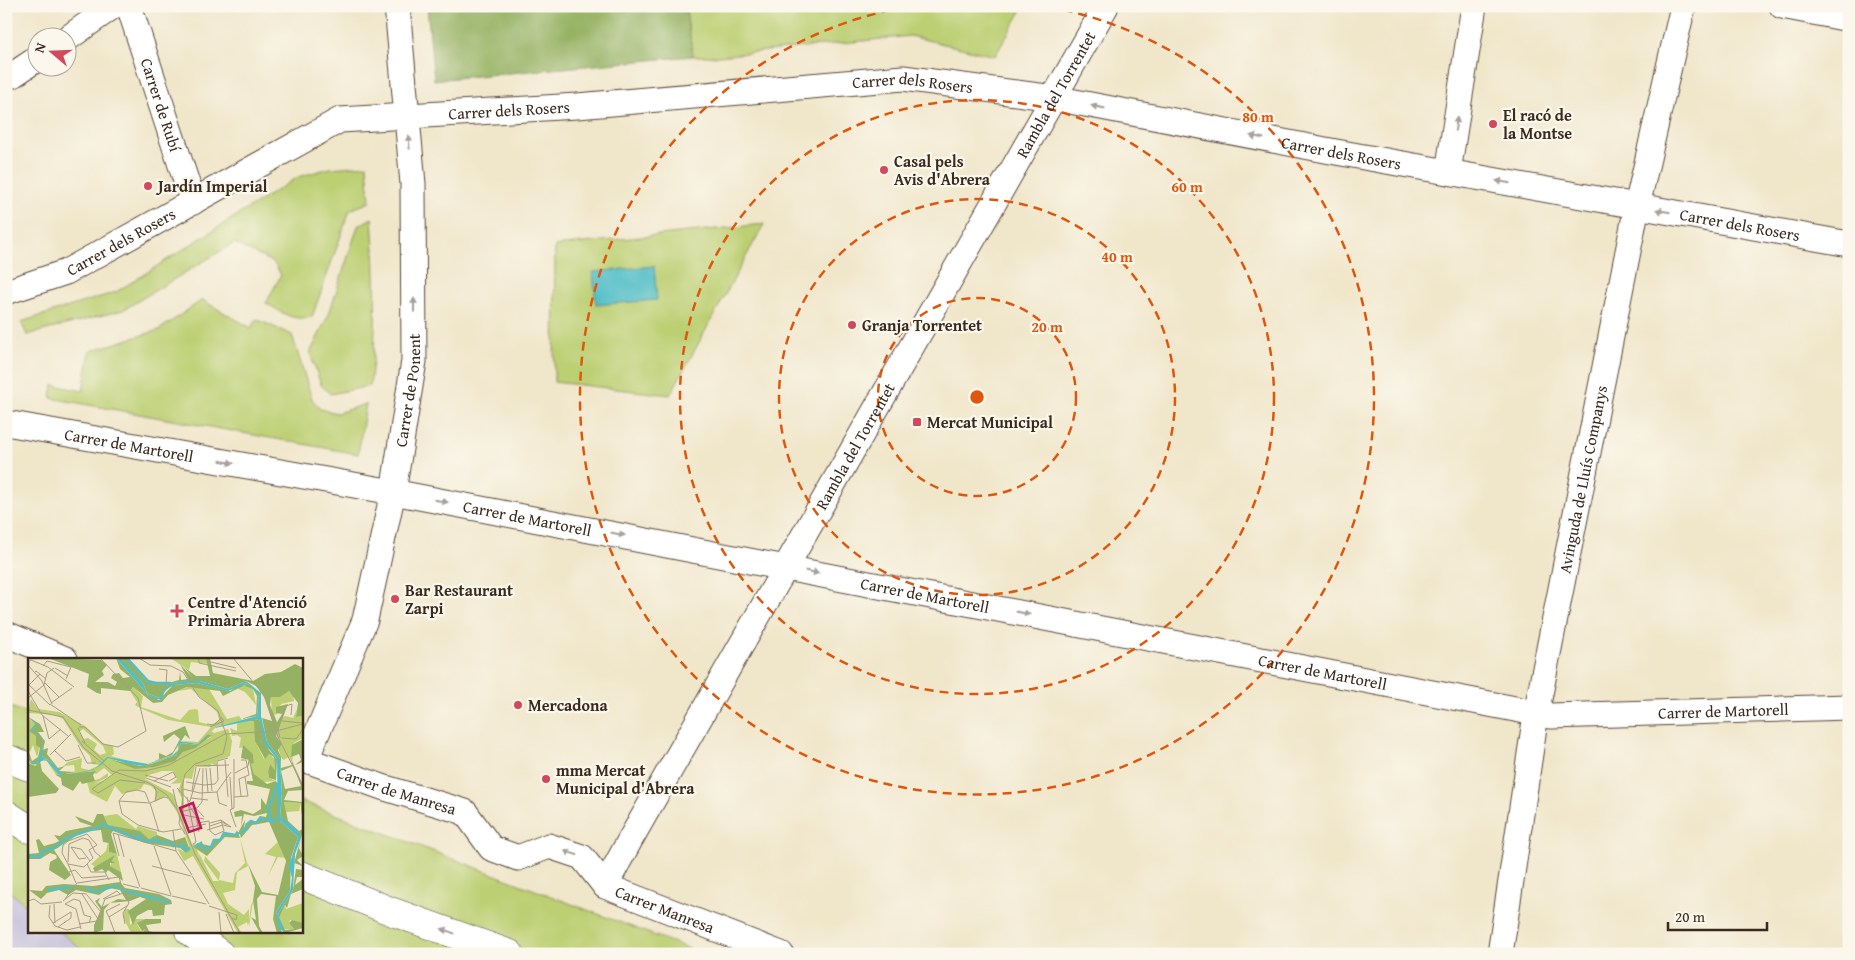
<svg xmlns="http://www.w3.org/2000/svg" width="1855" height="960" viewBox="0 0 1855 960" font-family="'Gentium Book Plus',serif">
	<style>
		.industrial { fill: #c5c0da }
		.green { fill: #bccf72; stroke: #7c7c48 }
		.forest { fill: #95b264; stroke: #686e41 }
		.water { fill: #52bfc8; stroke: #467473 }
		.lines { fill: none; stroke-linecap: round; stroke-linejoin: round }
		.minor-casing { stroke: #564638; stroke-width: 27 }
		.motorway-casing { stroke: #564638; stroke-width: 29 }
		.minor { stroke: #fff; stroke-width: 25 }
		.motorway { stroke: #fff; stroke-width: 28 }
		.oneway { fill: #a79f9a }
		.ring { fill: none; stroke: #df570d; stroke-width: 2.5; stroke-dasharray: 9 6 }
		.poi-dot { fill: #d1495b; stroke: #fbf7ec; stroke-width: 2 }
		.labels { text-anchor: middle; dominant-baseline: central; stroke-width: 4.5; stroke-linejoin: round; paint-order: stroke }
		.street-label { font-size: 16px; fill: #3b2a1e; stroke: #fbf7ec }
		.poi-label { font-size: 16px; font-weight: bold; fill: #3b2a1e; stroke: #fbf7ec; text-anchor: start }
		.inset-river { fill: none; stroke: #52bfc8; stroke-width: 2.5 }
		.inset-road { fill: none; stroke: #a89b85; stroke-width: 1 }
		.view { fill: #c2185b; fill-opacity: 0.15; stroke: #c2185b; stroke-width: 2.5 }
		.inset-edge { fill: none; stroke: #3b2a1e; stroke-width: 2.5 }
		.centre { fill: #df570d; stroke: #fbf7ec; stroke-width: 2.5 }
		.ring-label { font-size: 15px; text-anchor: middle; font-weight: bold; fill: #df570d; stroke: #fbf7ec; stroke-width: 4.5; stroke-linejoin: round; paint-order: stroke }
	</style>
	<rect width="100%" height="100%" fill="#fbf7ec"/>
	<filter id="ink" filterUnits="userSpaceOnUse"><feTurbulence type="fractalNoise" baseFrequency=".02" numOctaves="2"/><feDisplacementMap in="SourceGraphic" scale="10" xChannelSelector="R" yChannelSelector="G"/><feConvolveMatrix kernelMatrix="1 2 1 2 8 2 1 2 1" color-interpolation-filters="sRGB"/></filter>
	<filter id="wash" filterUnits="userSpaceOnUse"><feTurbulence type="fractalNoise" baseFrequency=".0096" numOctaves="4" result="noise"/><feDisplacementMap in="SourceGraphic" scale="20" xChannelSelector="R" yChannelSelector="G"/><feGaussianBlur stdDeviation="1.12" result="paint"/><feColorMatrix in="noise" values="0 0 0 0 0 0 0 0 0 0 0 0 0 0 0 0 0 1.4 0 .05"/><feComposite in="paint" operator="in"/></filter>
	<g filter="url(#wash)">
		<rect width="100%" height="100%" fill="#f0e6ca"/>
		<polygon class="industrial" points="6,889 29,907 29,931 59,931 87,954 6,954"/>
		<g class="green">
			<polygon points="685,6 1024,6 995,56 910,36 719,56 693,56"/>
			<path d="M367,165L370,202L350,210L312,317C290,321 284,313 266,303L281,275L274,263L234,243L123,310L27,335L21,322L116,292L298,177L330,168Z"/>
			<path d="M372,218C376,274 378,331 370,386L330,394L321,385L310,353L329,314L358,226Z"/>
			<polygon points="764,224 670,395 554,382 555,246"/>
			<polygon points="202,300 251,328 256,319 292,335 312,399 320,409 337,413 366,404 358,454 51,398 53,385 83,391 90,351 159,330"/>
			<polygon points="6,706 29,713 29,907 6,889"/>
			<polygon points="301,801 703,954 87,954 59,931 301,931"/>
		</g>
		<polygon class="forest" points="427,6 685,6 693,56 434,80"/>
		<polygon class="water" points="654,266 657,300 596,305 593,272"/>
	</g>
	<g filter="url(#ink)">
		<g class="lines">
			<g class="minor-casing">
				<g id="minor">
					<path id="s1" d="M129,6L193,202"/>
					<polyline points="1782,6 1849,19"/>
					<polyline points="68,38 113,6"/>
					<polyline points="6,77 13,75 38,58"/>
					<polyline points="1448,172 1474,6"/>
					<path id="s2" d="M6,292L66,272L340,120L577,106L903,78L1054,98L1336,152L1849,244"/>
					<path id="s3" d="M6,423L393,492L1551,716L1849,707"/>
					<polyline points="6,634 65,659"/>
					<path id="s4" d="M301,758L382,787L465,812L491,848L518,858L549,846L582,857L605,886L781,954"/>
					<path id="s5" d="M306,759L365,620L393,492L414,361L413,184L397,6"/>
					<path id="s6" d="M605,886L630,840L1106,6"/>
					<path id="s7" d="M1500,954L1536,714L1637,206L1683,6"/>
				</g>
			</g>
			<g class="motorway-casing">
				<g id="motorway">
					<polyline points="6,758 29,767"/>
					<polyline points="6,814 29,829"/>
					<polyline points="301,875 393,912 510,954"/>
					<polyline points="189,931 220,954"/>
				</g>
			</g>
			<use href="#minor" class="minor"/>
			<use href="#motorway" class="motorway"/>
		</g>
		<defs><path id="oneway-solid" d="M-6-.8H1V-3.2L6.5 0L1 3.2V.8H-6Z" transform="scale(1.25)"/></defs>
		<g class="oneway">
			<use href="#oneway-solid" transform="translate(1098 107) rotate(-169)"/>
			<use href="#oneway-solid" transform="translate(1456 124) rotate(-81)"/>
			<use href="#oneway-solid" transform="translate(1257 137) rotate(-169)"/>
			<use href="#oneway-solid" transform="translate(409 142) rotate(-95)"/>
			<use href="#oneway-solid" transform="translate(1503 182) rotate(-170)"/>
			<use href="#oneway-solid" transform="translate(1663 211) rotate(-170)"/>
			<use href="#oneway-solid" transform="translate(414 305) rotate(-90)"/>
			<use href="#oneway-solid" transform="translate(227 462) rotate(10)"/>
			<use href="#oneway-solid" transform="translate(441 501) rotate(11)"/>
			<use href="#oneway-solid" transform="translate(618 534) rotate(11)"/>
			<use href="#oneway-solid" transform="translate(812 572) rotate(11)"/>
			<use href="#oneway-solid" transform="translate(1023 613) rotate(11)"/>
			<use href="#oneway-solid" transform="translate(571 853) rotate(-162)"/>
			<use href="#oneway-solid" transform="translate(448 931) rotate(-160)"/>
		</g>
	</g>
	<g class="ring">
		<circle cx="977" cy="397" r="99"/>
		<circle cx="977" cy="397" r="198"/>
		<circle cx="977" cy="397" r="297"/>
		<path d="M1049 7A397 397 0 1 1 905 7"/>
	</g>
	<g class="poi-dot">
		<circle cx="1493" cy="124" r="5"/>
		<circle cx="884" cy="170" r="5"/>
		<circle cx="148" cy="186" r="5"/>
		<circle cx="852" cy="325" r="5"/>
		<rect x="912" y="417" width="10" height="10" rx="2.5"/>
		<circle cx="395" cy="599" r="5"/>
		<path d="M174.5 603.5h5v5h5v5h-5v5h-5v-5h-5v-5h5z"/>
		<circle cx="518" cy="705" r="5"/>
		<circle cx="546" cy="779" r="5"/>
	</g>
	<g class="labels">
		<g class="street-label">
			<text stroke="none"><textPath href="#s2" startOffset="951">Carrer dels Rosers</textPath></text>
			<text stroke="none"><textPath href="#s6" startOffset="911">Rambla del Torrentet</textPath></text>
			<text stroke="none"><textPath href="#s1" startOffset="104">Carrer de Rubí</textPath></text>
			<text stroke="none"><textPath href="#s2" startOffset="546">Carrer dels Rosers</textPath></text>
			<text stroke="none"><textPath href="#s2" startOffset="1386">Carrer dels Rosers</textPath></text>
			<text stroke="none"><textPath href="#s2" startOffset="1791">Carrer dels Rosers</textPath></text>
			<text stroke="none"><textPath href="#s2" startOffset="126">Carrer dels Rosers</textPath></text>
			<text stroke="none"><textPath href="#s5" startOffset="385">Carrer de Ponent</textPath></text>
			<text stroke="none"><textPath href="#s3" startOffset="125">Carrer de Martorell</textPath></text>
			<text stroke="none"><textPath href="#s6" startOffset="506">Rambla del Torrentet</textPath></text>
			<text stroke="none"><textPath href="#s7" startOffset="482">Avinguda de Lluís Companys</textPath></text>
			<text stroke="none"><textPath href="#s3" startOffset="530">Carrer de Martorell</textPath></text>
			<text stroke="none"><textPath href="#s3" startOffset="935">Carrer de Martorell</textPath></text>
			<text stroke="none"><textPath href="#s3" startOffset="1340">Carrer de Martorell</textPath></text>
			<text stroke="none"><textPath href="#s3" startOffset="1745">Carrer de Martorell</textPath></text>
			<text stroke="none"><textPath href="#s4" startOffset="101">Carrer de Manresa</textPath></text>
			<text stroke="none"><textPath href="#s4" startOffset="415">Carrer Manresa</textPath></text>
		</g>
		<g class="poi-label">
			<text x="1503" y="115">El racó de<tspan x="1503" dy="18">la Montse</tspan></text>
			<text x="894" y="161">Casal pels<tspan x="894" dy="18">Avis d'Abrera</tspan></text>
			<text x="158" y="186">Jardín Imperial</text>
			<text x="862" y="325">Granja Torrentet</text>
			<text x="927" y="422">Mercat Municipal</text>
			<text x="405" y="590">Bar Restaurant<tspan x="405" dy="18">Zarpi</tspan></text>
			<text x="188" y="602">Centre d'Atenció<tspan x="188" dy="18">Primària Abrera</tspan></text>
			<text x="528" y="705">Mercadona</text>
			<text x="556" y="770">mma Mercat<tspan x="556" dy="18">Municipal d'Abrera</tspan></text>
		</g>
	</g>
	<g transform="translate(28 658)">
		<rect width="275" height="275" fill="#f0e6ca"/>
		<path d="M142,0H178L181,6L163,4L161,12ZM213,27L225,31L228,47L217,34L208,30ZM105,29L115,38L113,49L152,62L161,52L167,51L170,52L171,64L183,67L191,62L189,54L163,31L150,33L160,29L181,31L199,61L211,58L214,62L188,69L169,86L160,85L154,83L170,84L183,69L140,62L112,50L107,47L109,44L102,33ZM259,33L265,35L266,43L253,46L249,56L244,58L243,39H252ZM3,41L10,51L31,54L57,68L76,86L85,88L86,96L83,98L112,106L125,104L110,107L84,101L107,111L148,102L155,94L183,79L179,77L183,73L186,75L200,71L204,83L202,98L188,103L189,108L184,106L185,103L182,109L167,108L164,121L156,120V166L164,186L169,185L167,186L172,200L171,195L185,223H191L176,203L177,198L192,215L191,222L205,225L207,215L217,205L212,180L220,208L209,214L207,232L195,235L200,246L216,257L221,251V263L223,247L225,243L221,269V264L220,268L219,264L210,269L214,275H210L165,198L156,203L149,190L158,195L162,190L149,154L138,138L127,144V132L123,128L116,126L113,131L94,136L87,128L79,144L62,135L59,124L71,121L80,115V119L66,126L77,122L84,117L76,110L68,116L64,113L34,119L28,117L19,103H12L6,108L0,105L6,106L12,101H17L33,118L47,113L46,107L35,108L40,104L54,100L53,110L61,112L71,107L64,106L62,98L52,88L35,61L27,57L0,55ZM55,71L75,88L78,95L72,97L66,92L69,86L60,80L56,81L51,74ZM134,113H145L149,121L143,126L153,125L150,133L154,140L152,153L145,136L117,121L121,117ZM269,51L268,59L275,58V80L266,85L264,105L261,99L255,102L253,99L250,89L254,86L248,77L253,61L257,58L265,60ZM0,60L7,66L1,73L8,77V85L12,88L9,99L5,87L2,94L0,91ZM213,63H226L229,87L236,101L241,96L246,100L247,112L242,106L240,112L241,120L248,123L235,124L226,116L223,106L226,105L225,96L216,89L211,90L213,80L209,77L204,78L202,70L209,73V66ZM256,144L273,145L271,153L258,154ZM89,156L108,171L110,168L129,174V177L121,181L113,174L80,167L76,158ZM251,183L258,200L250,199L240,218L248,199L237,196ZM80,184L82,186L81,194L89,196L93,214L82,208L86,199L69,210L63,206L78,193ZM275,245V265L262,262L261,265L266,271H255L251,260L257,247L258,251ZM97,251H101L102,267L108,261H116L109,266L113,273L117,271L115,275H103L95,259Z" fill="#bccf72" fill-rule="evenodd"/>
		<path d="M20,0L73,2L79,7L74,13L76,17L67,24H80L87,28L89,24L83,20L85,16L91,15L95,20L102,19L92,11L88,0L120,37L131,42L145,27L169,25L202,33L209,28L216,26L219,25L228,32L231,37L229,58L213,61L228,56L229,38L225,31L216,28L219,26L195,38L192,33L159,29L140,37L134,44L125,45L105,29L102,33L73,30V36L69,35L59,29L61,16ZM90,0H100L117,21L137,26L151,22L152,14L153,22L160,21L152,6L165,20L156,9L168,18H182L178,0H182L185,15L225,23L237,16L253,14L267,6L275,10V58L268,59L270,45L261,33L252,39H243L242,47L249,64L254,56L248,55V49L260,46L248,78L254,86L250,92L253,99V110L264,107V103L275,127V132L260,133L256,142L275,144L273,157V145L256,144L260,163L271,173L275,171L271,190L275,198L269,202L275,208L266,205L273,180L252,158L254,135L252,101L239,84L234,60L244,63L236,39L228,28L218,23L200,31L172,23L145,25L131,40L119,35L115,25ZM265,108L273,128L257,131L253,113ZM0,59L12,66L16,74H10L17,84L14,92L20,90L19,96L30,110L37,108L31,113L46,114L33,117L23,104L14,98L8,106L0,102V91L4,103L10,99L12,90L8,87V78L1,73L7,66ZM231,61L241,92L249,101L248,122L241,120L240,113L242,106L247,112L246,99L241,96L237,101L227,83L226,63H215ZM157,68L162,81L157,77L144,97L125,104L131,101V95L138,98L145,94L152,81L146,76L136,84L135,78ZM179,77H184L167,90L155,94L147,103L126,109L107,111L84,102L113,108L123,106L148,97L153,85L169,87ZM275,77V104L267,107L273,102L271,96L263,99L264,87L275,81ZM215,87L225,96L226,105L223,106L226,116L239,126L248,123L252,131L250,161L270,179L263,200L262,233L248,254L254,275H249L245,261L248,238L233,236L229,241L231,268L235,275H232L223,259L228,262L225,243L227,228L220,206L234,234L250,237L258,203L241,164L224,167L213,180L211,173L217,162L216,170L218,165L229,163L232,158L238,159L239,155L226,158L216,156L213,169L214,158L207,159L206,154L213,152L225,156L233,151V140L238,147L242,131L219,126V123H225L221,102L213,100ZM12,103L14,113L31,131L28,135L0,139V105L7,108ZM68,113L65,117L67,123L54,126L52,123L45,133L34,127L33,120L28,117ZM69,156H75L80,167L112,173L121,181L129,177L145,183L157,179L162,192L158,195L152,190L117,185L85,173L83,176L89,196L81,194V185L75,184L73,172L54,174L26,192L43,217L37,222L21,212L22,204L29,200L28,197L22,195L12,201H0V196L11,195L8,182L11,181L16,188L27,185L31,183L26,177L32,178L38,173L64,168L52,164L47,158L65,165ZM209,172L212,180L197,179L179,198L167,190L169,185L183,188L186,181H193L197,175L207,176ZM87,197L84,203L87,205H82V208L93,214L95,223L80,212L78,215L74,211L67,214L65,210ZM268,211L275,212V219H269L267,227L275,221V231L263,236L259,250L257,247L251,260L257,272L266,271L261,265L264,262L275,265V270L257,275L253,269L250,256L265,232ZM92,224L97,230L131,236L143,242L144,246L137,247L136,257L125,258L124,252H120L109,258L105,267L100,253L118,241L112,239L102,243L82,245L76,252L75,272L66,275V267L73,252L67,243L72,240L70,244L74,249L90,241L98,242L92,232L81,230L71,237L48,232L40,237L31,232L19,235L13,241L1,232L14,233L18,228L36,226L65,228ZM117,261H133V265L118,267L121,273L129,275H115L117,271L114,273L109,265Z" fill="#95b264" fill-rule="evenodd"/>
		<path d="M88,0H92L115,25L119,35L131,40L137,30L145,25L158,23H172L200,31L218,23L233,35V58L239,84L252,101L254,135L252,158L269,172L273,180L267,196L265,232L250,256L257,275L251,270L248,254L262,233L264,220L261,208L270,179L250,161L249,101L237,86L231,61L187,70L169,87L153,85L148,97L116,108L101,106L80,100L73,107L67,111L36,118L30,116L17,101L9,106H4L0,103L9,105L17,84L9,74L2,73L4,70L9,66L0,58L10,66L3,73H9L17,83L14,98L23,104L36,118L66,112L79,99L120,106L145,97L150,92L151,83L169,86L188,69L229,58L231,37L219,25L200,33L169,25L146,27L137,32L134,41H127L120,37Z" fill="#52bfc8"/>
		<path class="inset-river" d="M99,0L122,25H143M250,125L240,152L244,163L252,162M149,188L155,187L157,192L162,190M166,189L173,185L176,191L183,189L186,182H192L196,175L207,177L219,171V166L223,163L228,165L232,160L244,163M0,198L13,199L15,193L29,189L38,180L77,167L107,180L111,181L110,176L113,181L122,184L128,181L132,185L142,184L146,189M57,229L67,234L87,228L95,232M20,232L44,229M97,233L142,244"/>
		<path class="inset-road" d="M111,0L122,7L143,8L155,14L171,39L190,53L199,79L195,96L167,106L157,116L154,129L155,162M171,0V5L208,13M205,0L237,38L250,79M0,4L3,2L20,9L46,29M183,4L208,10M0,7L14,23L24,46M15,8L19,3L43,9L38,21M27,10L40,18M131,11L139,12L138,26M6,15L8,13L18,21M17,25L31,39M0,26L22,47M1,27L12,16M0,33L14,57L40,78M0,40L16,27L19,15L26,10M23,45L44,30M22,46L53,67M0,52L35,59L56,90L84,113L121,125L139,137L149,151L167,196L212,275M15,58L21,81L33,71M253,63L258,48L264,46L263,57M254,63L274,65M179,66L186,67L192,61M51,69H57L75,86L90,89L118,73L110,40L72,0M182,69L196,63L193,59M50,70L57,85M250,79L275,128M252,80L250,71L252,65M254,80L268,81L275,71M54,83L76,103M50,87L59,105H68M27,93L38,103L52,99M22,97L43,76M197,102L200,139M167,108L201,107M178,110L180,134M182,110L184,133M207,115L220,108L221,102M117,117L140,123M202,119L204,151M118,120L143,129M211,121L221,117L218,102H213M211,121L213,138M190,122L189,103L200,100M126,123L145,114L148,119L141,123M158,124L176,127L187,126L190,122M117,125L92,122L70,135L64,131L91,112L117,113L141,107L197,76L248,73L275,66M126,129L129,134L127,143M149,130L176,159M145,131L149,149M155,131L172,135L189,134L203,114M164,133L168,109M189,134L191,145L199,148M159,139L168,184L165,186M206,139L220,138L217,119M163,140L180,142M91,143L94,156L110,167L135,174L153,171M91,143L98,134L109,132L117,134L121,144M91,143L122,145M162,143L172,110M122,145L136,139L140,140M122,145L131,174M160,146L168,158L171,174M202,152L206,150V101M202,152L208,169M156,153L169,150L174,144L175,110M156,157L176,161M152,158L151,166L157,176M169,165L181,163L182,173L187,177L196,173L193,162M182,168L194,164L199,167M158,170L178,166M179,172L195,167L203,169L193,162L182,165M145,173L148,193L164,217M90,176L96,199M126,188L143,237M91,198L85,175L148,193M58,200L51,201L43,189L53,191L62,203M102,201L112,229M40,204L41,186L55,180L61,182L67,194L73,199M40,206L34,195L35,187L40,183L59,176L69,187M40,206L56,209L65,200L61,192L69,187M40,206L48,225M59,206L63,214H77L81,222M124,208L163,218M41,214L47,212L54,220L78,218M164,218L181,246M49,225L91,219L93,226M95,226L111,230M113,230L143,238M54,236L70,261M59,237L73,254M144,238L178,246M37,241L49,225M75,241L89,233L92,236M77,241L96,235M0,243L6,241L13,246L34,244M35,243L45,235L59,236M26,246L27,265M37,246L46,241L52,243L56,257L63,259L61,265M37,246L48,251L53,271M22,247L21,259L27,268L39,272L52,269M181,248L209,257L208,262L204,260M191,254L193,275M198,256L206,275M81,259L78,253L92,246M25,265L43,254V260L30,269M51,266L69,263L77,241M97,266L95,255L101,245L97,235M87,275L81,259L99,248"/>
		<path class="view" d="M165,145L173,170L161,174L152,150Z"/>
		<rect width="275" height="275" class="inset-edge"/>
	</g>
	<circle cx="977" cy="397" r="8" class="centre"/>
	<g class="ring-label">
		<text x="1258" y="122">80 m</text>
		<text x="1187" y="192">60 m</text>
		<text x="1117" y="262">40 m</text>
		<text x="1047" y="332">20 m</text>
	</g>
	<rect width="1855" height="960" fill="none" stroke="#fbf7ec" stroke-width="25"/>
	<g transform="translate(52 52) rotate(289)"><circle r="24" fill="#fbf7ec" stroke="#aea59a"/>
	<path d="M0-4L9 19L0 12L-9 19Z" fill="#d1495b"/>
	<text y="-8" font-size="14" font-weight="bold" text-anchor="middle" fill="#3b2a1e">N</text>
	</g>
	<path d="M1668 922v8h99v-8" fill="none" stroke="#3b2a1e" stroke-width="2.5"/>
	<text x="1675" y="922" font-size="15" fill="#3b2a1e" stroke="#fbf7ec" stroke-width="4" paint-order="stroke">20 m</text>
</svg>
